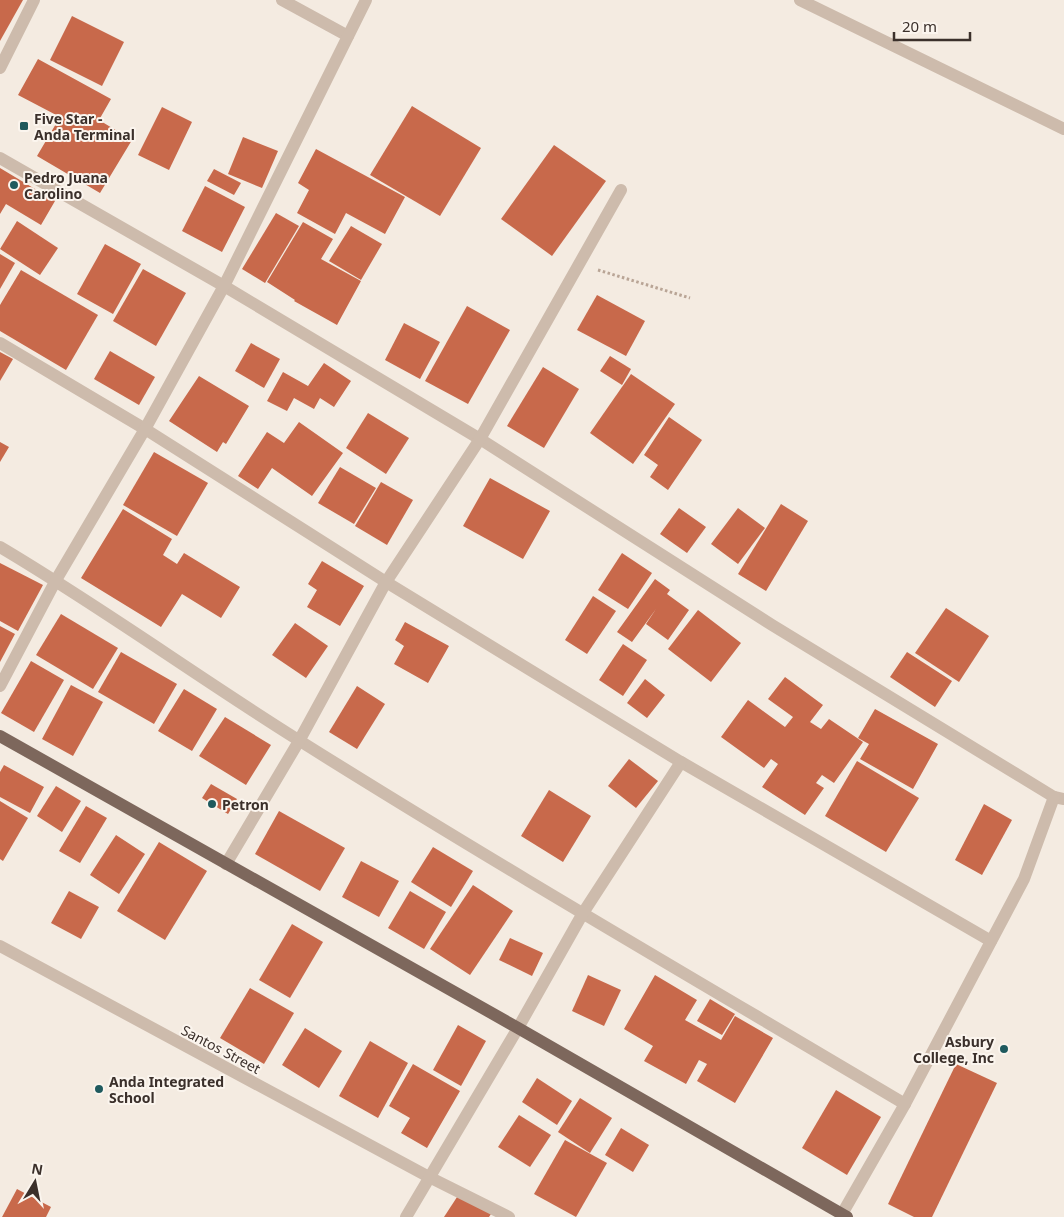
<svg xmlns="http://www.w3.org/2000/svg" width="1064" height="1217" viewBox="0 0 1064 1217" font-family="'Noto Sans',sans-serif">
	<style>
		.building { fill: #c8694b }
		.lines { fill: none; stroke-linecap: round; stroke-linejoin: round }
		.path { stroke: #b9a596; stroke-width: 3; stroke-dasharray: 2.5 2.5; stroke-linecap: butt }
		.minor { stroke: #cdbbac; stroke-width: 12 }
		.major { stroke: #7d675c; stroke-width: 12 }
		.poi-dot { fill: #1f5a5e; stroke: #fbf5ee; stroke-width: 2 }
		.labels { text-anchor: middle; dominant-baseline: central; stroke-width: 4; stroke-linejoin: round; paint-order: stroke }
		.poi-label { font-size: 14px; font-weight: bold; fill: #3b302b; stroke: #fbf5ee; text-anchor: start }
		.street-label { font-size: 14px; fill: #3b302b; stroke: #fbf5ee }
	</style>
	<rect width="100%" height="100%" fill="#f4ebe1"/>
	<g class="building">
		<polygon points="0,0 23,0 0,41"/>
		<polygon points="72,16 124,42 102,86 50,60"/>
		<polygon points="38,59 111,99 99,120 132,140 100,193 37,156 60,117 18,95"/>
		<polygon points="412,106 481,148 440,216 370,175"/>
		<polygon points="162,107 192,122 169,170 138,155"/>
		<polygon points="243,137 278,151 262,188 228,174"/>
		<polygon points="554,145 606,181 552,256 501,219"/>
		<polygon points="316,149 405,197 385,234 346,213 335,234 297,213 309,190 298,183"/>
		<polygon points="0,168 55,201 41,225 6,204 0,214"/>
		<polygon points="214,169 241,183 234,195 207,181"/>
		<polygon points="205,186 245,207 222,252 182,231"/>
		<polygon points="276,213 299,226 265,283 242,269"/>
		<polygon points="17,221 58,248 40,275 0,249"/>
		<polygon points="303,222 333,239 321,259 361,281 337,325 294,301 295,300 267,282"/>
		<polygon points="351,226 382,244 361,280 329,261"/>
		<polygon points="105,244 141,264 113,314 77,294"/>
		<polygon points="0,254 15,263 0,289"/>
		<polygon points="143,269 186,293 156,346 113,321"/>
		<polygon points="21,270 98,315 66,370 0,331 0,305"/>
		<polygon points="597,295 645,321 626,356 577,330"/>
		<polygon points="467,306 510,330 468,404 425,381"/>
		<polygon points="404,323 440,342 420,379 385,360"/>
		<polygon points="251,343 280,359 264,388 235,371"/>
		<polygon points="110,351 155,377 139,405 94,379"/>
		<polygon points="0,352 13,359 0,381"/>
		<polygon points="610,356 631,369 622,385 600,371"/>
		<polygon points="324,363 351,381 334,407 320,398 314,409 294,398 287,411 267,401 283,372 308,386"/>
		<polygon points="543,367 579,389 544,448 507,426"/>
		<polygon points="631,374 675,404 633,464 590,433"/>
		<polygon points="199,376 249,406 226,444 223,442 217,452 169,421"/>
		<polygon points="368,413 409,438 386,474 346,448"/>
		<polygon points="669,417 702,440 668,490 650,477 658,465 644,455"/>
		<polygon points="299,422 343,453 312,496 272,468 258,489 238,476 267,432 284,443"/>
		<polygon points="0,442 9,447 0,462"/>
		<polygon points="154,452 208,483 177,536 123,505"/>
		<polygon points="340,467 376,488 354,524 318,503"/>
		<polygon points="490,478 550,511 523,559 463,526"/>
		<polygon points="381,482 413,500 387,545 355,526"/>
		<polygon points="781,504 808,521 766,591 738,574"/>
		<polygon points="679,508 706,527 687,553 660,534"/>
		<polygon points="738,508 765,528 738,564 711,544"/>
		<polygon points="123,509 172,539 163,555 177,564 184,553 240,587 221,618 182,594 161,627 81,578"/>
		<polygon points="622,553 652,573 628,609 598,590"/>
		<polygon points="322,561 364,586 340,626 307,607 317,590 308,584"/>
		<polygon points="0,563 43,585 18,631 0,621"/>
		<polygon points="655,579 670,590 667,594 689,610 668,640 646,624 656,609 632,642 617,632"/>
		<polygon points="593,596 616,611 587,654 565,640"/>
		<polygon points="946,608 989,636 959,682 915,653"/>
		<polygon points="698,610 741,643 711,682 668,649"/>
		<polygon points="61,614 118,648 93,689 36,655"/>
		<polygon points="405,622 449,646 428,683 394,664 404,646 395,640"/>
		<polygon points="295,623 328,646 306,678 272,655"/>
		<polygon points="0,626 15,634 0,662"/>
		<polygon points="623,644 647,660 623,696 599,680"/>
		<polygon points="121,652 177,684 154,724 98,692"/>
		<polygon points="907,652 952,681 935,707 890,677"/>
		<polygon points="31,661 64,680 34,732 1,713"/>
		<polygon points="785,677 823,705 810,722 821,729 829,719 863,742 834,783 822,775 816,783 824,788 805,815 762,787 778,764 771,759 764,768 721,737 748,700 785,727 793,717 768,699"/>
		<polygon points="645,679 665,695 647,718 627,703"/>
		<polygon points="71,685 103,702 73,756 42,739"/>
		<polygon points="357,686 385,704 357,749 329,732"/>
		<polygon points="184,689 217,709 192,751 158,731"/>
		<polygon points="875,709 938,744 913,789 860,759 869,744 858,738"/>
		<polygon points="225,717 271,745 246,785 199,756"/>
		<polygon points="629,759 658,781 636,808 608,786"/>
		<polygon points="857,761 919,798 886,852 825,816"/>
		<polygon points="4,765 44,787 30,813 0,797 0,772"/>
		<polygon points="211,784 237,799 228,814 202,798"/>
		<polygon points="56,786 81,801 62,832 37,816"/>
		<polygon points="549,790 591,816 563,862 521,836"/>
		<polygon points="0,801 28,818 3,861 0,859"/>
		<polygon points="984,804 1012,820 982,875 955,860"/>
		<polygon points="86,806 107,818 80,863 59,851"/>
		<polygon points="279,811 345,848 320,891 255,854"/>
		<polygon points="116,835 145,854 119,894 90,875"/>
		<polygon points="159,842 207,871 165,940 117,911"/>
		<polygon points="433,847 473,871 451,907 411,882"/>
		<polygon points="361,861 399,881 379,917 342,897"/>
		<polygon points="473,885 513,911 470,975 430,949"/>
		<polygon points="69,891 99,907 81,939 51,923"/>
		<polygon points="410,891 446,912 424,949 388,928"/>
		<polygon points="292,924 323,942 290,998 259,980"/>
		<polygon points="510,938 543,953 532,976 499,960"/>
		<polygon points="588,975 621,990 604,1026 572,1011"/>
		<polygon points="655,975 697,1000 685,1020 721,1040 735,1016 773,1038 735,1103 697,1081 707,1064 699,1060 686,1084 644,1061 653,1046 624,1029"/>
		<polygon points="250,988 294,1013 264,1064 220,1038"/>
		<polygon points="710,999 735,1014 722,1035 697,1021"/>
		<polygon points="458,1025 486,1041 461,1086 433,1070"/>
		<polygon points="305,1028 342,1051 319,1088 282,1065"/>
		<polygon points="370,1041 408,1063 378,1118 339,1096"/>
		<polygon points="413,1064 460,1091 427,1148 401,1133 410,1118 389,1106"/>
		<polygon points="956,1064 997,1083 932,1217 914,1217 888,1204"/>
		<polygon points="537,1078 572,1101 557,1125 522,1102"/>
		<polygon points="836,1090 881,1117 847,1175 802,1148"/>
		<polygon points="580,1098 612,1118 590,1153 558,1132"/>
		<polygon points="519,1115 551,1135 530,1167 498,1147"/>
		<polygon points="621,1128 649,1145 633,1172 605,1155"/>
		<polygon points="565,1140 607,1163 576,1217 534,1194"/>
		<polygon points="17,1189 51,1207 46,1217 2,1217"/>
		<polygon points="459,1194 491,1214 489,1217 444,1217"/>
	</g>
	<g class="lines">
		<polyline class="path" points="598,270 690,298"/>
		<g class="minor">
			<polyline points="282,0 348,36"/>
			<polyline points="800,0 1064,129"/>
			<polyline points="0,68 34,0"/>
			<polyline points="0,158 224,286 480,439 772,625 1054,797 1064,799"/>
			<polyline points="0,343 145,429 386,582 681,762 991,941"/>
			<path d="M0,547C103,608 199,678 300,741C499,866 703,984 905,1104"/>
			<polyline points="0,686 56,580 145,429 224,286 366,0"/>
			<polyline points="226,864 299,741 386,582 480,439 621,190"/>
			<polyline points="0,946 429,1177 509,1217"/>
			<polyline points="842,1214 905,1104 1024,879 1054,797"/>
			<polyline points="406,1217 518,1028 583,913 681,762"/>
		</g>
		<polyline class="major" points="0,736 518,1028 847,1217"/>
	</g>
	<g class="poi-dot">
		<rect x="19" y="121" width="10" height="10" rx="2.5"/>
		<circle cx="14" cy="185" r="5"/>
		<circle cx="212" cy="804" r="5"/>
		<circle cx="1004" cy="1049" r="5"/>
		<circle cx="99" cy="1089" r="5"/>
	</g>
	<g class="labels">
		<g class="poi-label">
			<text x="34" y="118">Five Star -<tspan x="34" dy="16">Anda Terminal</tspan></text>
			<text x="24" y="177">Pedro Juana<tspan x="24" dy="16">Carolino</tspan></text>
			<text x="222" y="804">Petron</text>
			<text x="994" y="1041" text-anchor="end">Asbury<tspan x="994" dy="16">College, Inc</tspan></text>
			<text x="109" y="1081">Anda Integrated<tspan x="109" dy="16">School</tspan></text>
		</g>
		<g class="street-label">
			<text transform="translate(221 1049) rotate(28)">Santos Street</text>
		</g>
	</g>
	<g transform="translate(35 1182) rotate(10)" stroke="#fbf5ee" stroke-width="4" paint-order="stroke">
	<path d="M0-4L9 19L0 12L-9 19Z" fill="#3b302b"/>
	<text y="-8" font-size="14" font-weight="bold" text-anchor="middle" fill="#3b302b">N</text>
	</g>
	<path d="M894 32v8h76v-8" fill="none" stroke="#3b302b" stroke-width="2.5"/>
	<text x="902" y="32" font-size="15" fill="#3b302b" stroke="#fbf5ee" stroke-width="4" paint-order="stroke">20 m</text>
</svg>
